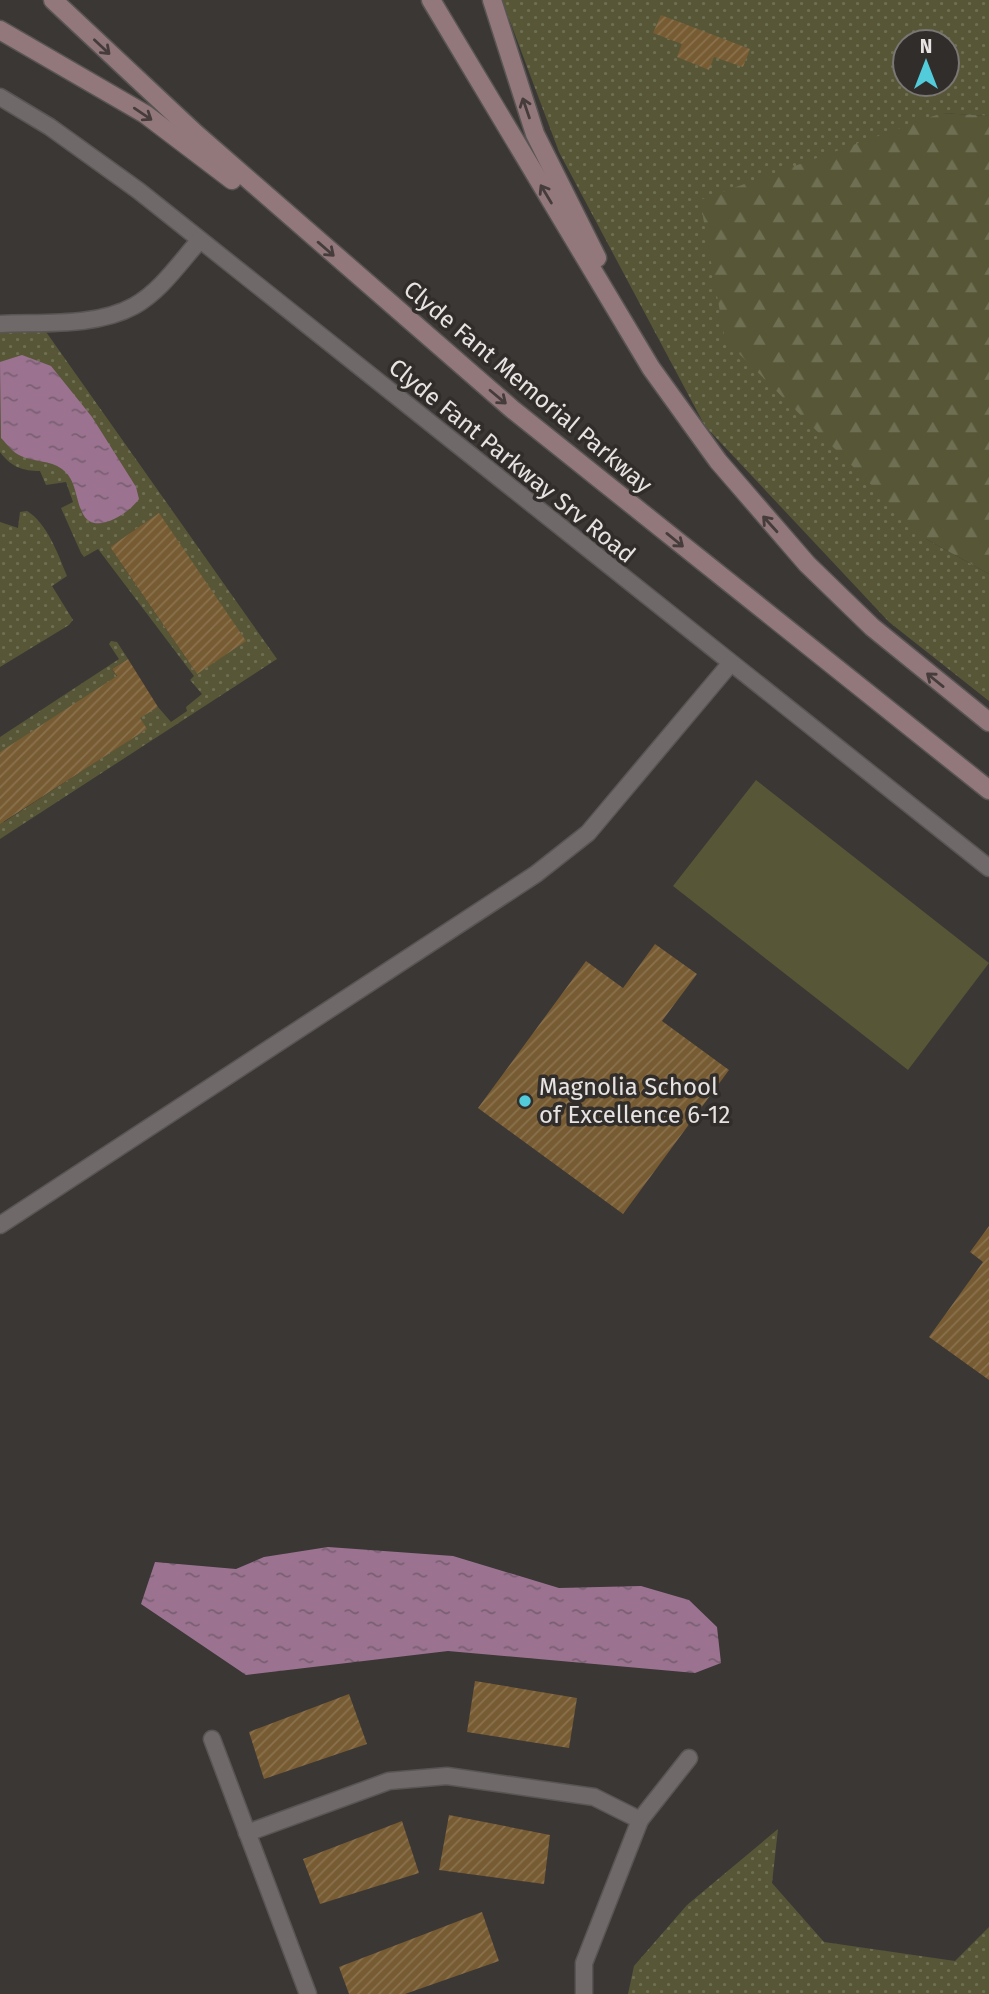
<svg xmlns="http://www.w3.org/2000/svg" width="989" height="1994" viewBox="0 0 989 1994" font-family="'Fira Sans',sans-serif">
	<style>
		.grass { fill: url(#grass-dots); fill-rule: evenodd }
		.forest { fill: url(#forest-firs) }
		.pitch { fill: #575737 }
		.water { fill: url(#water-ripples) }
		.building { fill: url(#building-hatch) }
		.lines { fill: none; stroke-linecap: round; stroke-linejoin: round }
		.street-casing { stroke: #595554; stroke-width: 19 }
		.secondary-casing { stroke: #595554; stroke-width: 21 }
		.street { stroke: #6f6a69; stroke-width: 16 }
		.secondary { stroke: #93787b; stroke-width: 18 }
		.oneway { stroke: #453c3b }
		.poi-dot { fill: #52cbda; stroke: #312d2b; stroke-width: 2.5 }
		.labels { text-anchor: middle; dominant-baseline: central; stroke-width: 7; stroke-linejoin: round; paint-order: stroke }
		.street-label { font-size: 24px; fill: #e6e3e2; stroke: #312d2b }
		.poi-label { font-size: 24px; fill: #e6e3e2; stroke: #312d2b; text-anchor: start }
	</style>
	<defs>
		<pattern id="grass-dots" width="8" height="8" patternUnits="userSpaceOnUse" patternTransform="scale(1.75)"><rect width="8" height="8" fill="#575737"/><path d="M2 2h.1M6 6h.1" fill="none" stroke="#6f6f54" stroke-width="1.8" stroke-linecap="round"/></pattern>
		<pattern id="forest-firs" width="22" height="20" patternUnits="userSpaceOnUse" patternTransform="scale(1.75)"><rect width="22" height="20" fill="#575737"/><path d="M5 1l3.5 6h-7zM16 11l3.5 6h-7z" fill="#6f6f54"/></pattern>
		<pattern id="water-ripples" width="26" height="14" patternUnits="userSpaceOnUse" patternTransform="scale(1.75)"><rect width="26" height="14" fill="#9c7291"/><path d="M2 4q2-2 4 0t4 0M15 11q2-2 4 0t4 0" fill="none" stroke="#796072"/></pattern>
		<pattern id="building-hatch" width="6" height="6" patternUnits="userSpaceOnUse" patternTransform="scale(1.75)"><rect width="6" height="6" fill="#775b32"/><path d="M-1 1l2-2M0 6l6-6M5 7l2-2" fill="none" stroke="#8a724f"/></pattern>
	</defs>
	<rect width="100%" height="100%" fill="#3b3735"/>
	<g class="grass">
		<path d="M502,0H989V116L942,113L926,539L989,574V701L889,622L705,426L559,152ZM905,42H947V84H905Z"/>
		<path d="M44,329L277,659L0,839V816L4,822L146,729L139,717L0,752V737L119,659L109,644L111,641L117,642L128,659L112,669L142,716L158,707L171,722L187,711L186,707L202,694L190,680L194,676L98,549L84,557L81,553L61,508L73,502L66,482L46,485L40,471C23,471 11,467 0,452V333ZM158,514L197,674L110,547Z"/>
		<path d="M27,511C47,523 58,554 67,576L52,586L73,620L69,625L0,667V522L18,528L20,512Z"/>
		<polygon points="778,1829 772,1883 824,1942 955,1961 989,1927 989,1994 628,1994 634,1966 687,1905"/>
	</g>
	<polygon class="forest" points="942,113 989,116 989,574 926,539 725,340 700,200"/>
	<polygon class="pitch" points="756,780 989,963 908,1070 673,886"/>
	<g class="water">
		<path d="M22,355L51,366L92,417L136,487L139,499C129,513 93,538 82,512C75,497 76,479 62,469C50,460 34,462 21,456C13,453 7,444 1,438L0,362Z"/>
		<polygon points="328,1547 453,1556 559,1588 641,1586 689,1600 717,1627 721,1663 695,1673 448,1651 246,1675 141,1604 155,1562 236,1569 264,1557"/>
	</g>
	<g class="building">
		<polygon points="661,15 750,49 743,67 714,57 709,70 677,57 682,44 653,33"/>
		<polygon points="159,513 246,641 197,674 110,547"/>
		<polygon points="128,659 158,707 140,718 147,729 0,824 0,752 117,676 112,669"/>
		<polygon points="655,944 697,974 662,1021 729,1070 623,1214 478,1108 586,961 623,988"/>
		<polygon points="989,1226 989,1380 929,1337 983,1262 970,1252"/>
		<polygon points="475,1681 577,1698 569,1748 467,1732"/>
		<polygon points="349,1694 367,1744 264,1779 249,1732"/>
		<polygon points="449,1815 550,1835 544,1884 439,1870"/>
		<polygon points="402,1821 419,1873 320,1904 303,1859"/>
		<polygon points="482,1912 499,1961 405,1994 349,1994 339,1967"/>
	</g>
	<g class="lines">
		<g class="street-casing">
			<g id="street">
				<polyline points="0,97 50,127 139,191 989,868"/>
				<path d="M0,324C42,322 96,327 134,306C161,291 180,262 200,240"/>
				<polyline points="0,1225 536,874 588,833 730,664"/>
				<polyline points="212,1739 308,1994"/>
				<polyline points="247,1833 389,1781 447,1776 594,1797 640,1820"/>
				<polyline points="584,1994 584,1963 640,1820 689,1758"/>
			</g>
		</g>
		<g class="secondary-casing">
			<g id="secondary">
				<polyline points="53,0 195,133 512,409 989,790"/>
				<polyline points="431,0 651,368 718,461 807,564 872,627 989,722"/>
				<polyline points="492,0 535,134 597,258"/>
				<polyline points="0,30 145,114 232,180"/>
			</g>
		</g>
		<use href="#street" class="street"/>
		<use href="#secondary" class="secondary"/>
	</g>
	<defs><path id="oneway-shaft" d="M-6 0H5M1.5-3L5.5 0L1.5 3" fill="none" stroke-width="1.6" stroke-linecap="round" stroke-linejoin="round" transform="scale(1.75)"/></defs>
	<g class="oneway">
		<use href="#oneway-shaft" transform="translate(102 47) rotate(43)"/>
		<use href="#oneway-shaft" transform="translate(526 108) rotate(-109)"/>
		<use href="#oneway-shaft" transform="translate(143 114) rotate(34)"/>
		<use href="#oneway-shaft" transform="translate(546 194) rotate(-121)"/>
		<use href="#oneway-shaft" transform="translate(326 249) rotate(41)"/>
		<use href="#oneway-shaft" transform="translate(498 397) rotate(40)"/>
		<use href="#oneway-shaft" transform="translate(770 524) rotate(-132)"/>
		<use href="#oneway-shaft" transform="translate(675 540) rotate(39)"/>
		<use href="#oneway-shaft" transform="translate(935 680) rotate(-141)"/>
	</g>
	<circle class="poi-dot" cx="525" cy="1101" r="7"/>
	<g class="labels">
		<g class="street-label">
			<text transform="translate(528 387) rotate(40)">Clyde Fant Memorial Parkway</text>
			<text transform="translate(512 461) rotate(39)">Clyde Fant Parkway Srv Road</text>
		</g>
		<g class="poi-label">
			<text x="539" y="1087">Magnolia School<tspan x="539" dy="28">of Excellence 6-12</tspan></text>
		</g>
	</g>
	<g transform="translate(926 63)"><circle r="33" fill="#312d2b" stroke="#797674" stroke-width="2"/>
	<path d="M0-5L12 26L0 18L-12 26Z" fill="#52cbda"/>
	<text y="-10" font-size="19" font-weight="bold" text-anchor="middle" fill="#e6e3e2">N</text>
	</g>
</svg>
